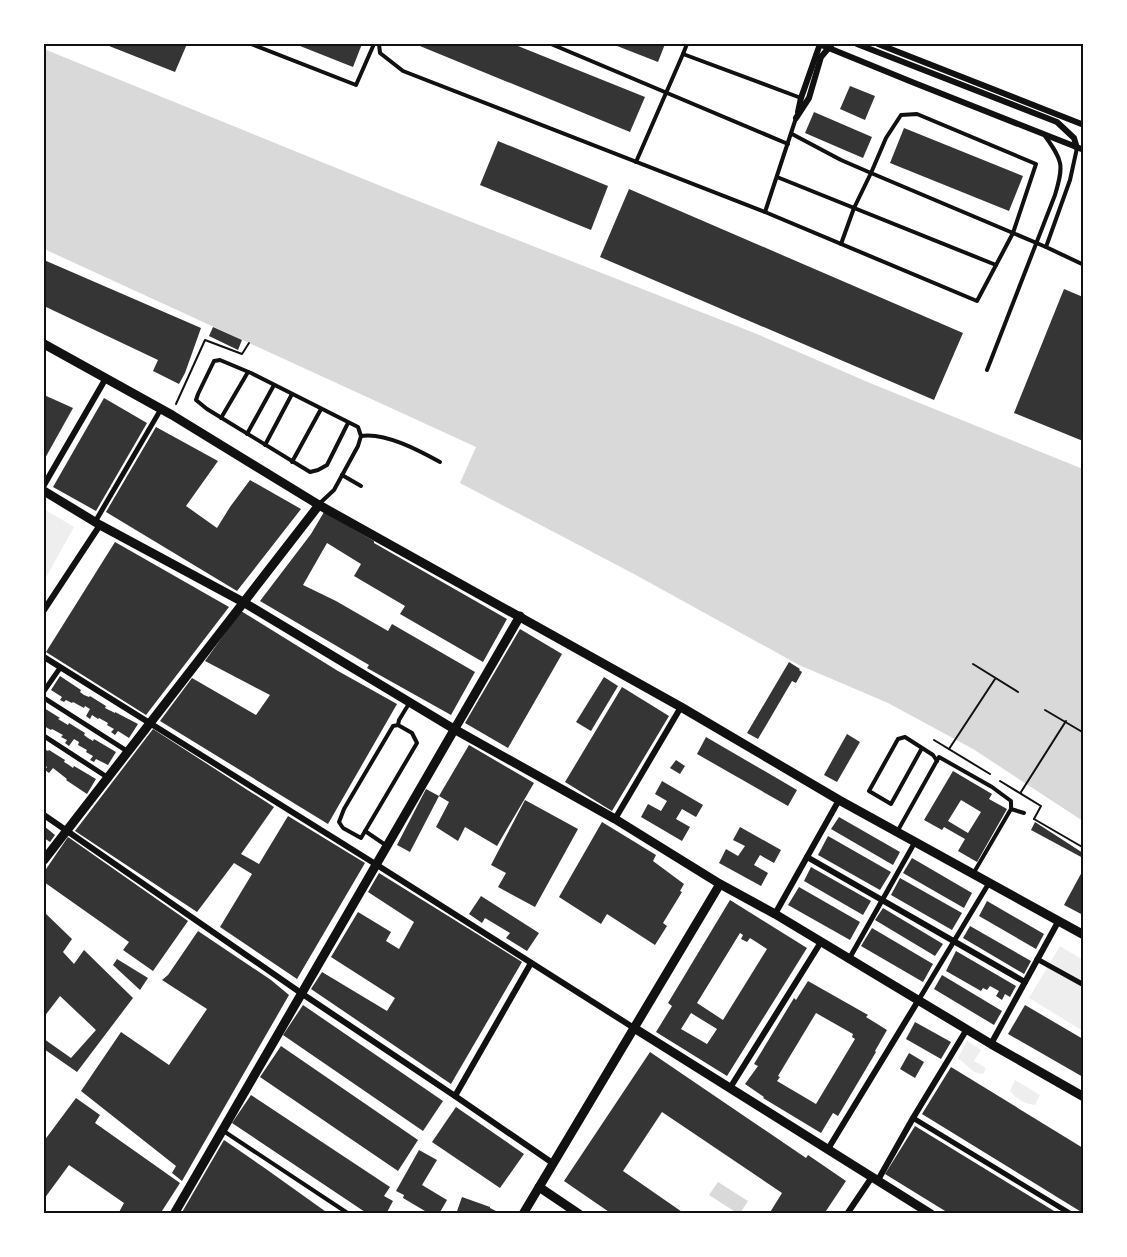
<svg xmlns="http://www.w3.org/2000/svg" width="1127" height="1257" viewBox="0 0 1127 1257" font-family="Barlow,sans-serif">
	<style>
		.green { fill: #eee }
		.water { fill: #d9d9d9 }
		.building { fill: #353535; fill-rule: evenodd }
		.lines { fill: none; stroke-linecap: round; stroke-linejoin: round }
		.path { stroke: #111; stroke-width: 2 }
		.service { stroke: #111; stroke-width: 4 }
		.pedestrian { stroke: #111; stroke-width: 5 }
		.minor { stroke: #111; stroke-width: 6 }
		.tertiary { stroke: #111; stroke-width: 9 }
		.neatline { fill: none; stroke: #111; stroke-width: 2 }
	</style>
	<rect width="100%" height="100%" fill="#fff"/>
	<g class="green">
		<polygon points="44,509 74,527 44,581"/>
		<polygon points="1060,946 1083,960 1083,1031 1029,998"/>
		<polygon points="967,1041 981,1050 974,1061 986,1068 983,1074 974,1072 958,1058"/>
		<path d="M1015,1080L1040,1095L1035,1105C1024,1104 1017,1099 1010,1091Z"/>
	</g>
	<g class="water">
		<polygon points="44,49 403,195 757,334 870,383 1083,469 1083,821 973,749 888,703 799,665 634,574 460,483 476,447 44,249"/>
		<polygon points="718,1182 748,1201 740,1213 737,1213 709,1195"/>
	</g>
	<g class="building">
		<polygon points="104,44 187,44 175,72"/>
		<polygon points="295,44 362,44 353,67"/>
		<polygon points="415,44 513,44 645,97 630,132"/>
		<polygon points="612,44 665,44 658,62"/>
		<polygon points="850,86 875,96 865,120 840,109"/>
		<polygon points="814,112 872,137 863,158 805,133"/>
		<polygon points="904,128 1023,176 1009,211 890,163"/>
		<polygon points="498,141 608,186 591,230 480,185"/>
		<polygon points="629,189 963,333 934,400 600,257"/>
		<polygon points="44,260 201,328 185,373 179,384 153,371 158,360 44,306"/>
		<polygon points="1064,289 1083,297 1083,441 1014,413"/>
		<polygon points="213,327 242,340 238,350 209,336"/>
		<polygon points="44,395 73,408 44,460"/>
		<polygon points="104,398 147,423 96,511 53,487"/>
		<polygon points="156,427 218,461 186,506 217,528 230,507 250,480 301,509 237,591 106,512"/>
		<polygon points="324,512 374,541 374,543 507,619 483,662 400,614 405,606 354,576 361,564 327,543 303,585 336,601 388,631 392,624 475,672 451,715 367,668 369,665 260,601 311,534"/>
		<polygon points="115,542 229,607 146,715 46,652"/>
		<polygon points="241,611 338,671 397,704 328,824 160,721 192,678 256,715 270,695 205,661"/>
		<polygon points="520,629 562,654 508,748 465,723"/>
		<polygon points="789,662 800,669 799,670 802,672 796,683 792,681 758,739 747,733"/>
		<polygon points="60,676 81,690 80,692 84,695 89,697 90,696 106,706 105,708 115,713 115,712 138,724 129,738 118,731 115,735 111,732 114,729 107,725 108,723 99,718 98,719 92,715 90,719 86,716 90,709 85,706 84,708 73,702 72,703 66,700 64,702 60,700 62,697 51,690"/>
		<polygon points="604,677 618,686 591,731 576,722"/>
		<polygon points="622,687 669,716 612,811 565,782"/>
		<polygon points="44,708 60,718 58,719 68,725 69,723 85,733 84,735 88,738 93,741 94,739 116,752 108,765 96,759 94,762 90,760 93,756 86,752 87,750 78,745 79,742 74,739 69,746 65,743 67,740 61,737 63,735 52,729 51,730 44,726"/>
		<polygon points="153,729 274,807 241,854 259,864 288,816 365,863 297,979 220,927 252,874 234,863 197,912 75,831"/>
		<polygon points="847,734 860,742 837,782 824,775"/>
		<polygon points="706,737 797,790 788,806 697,754"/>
		<polygon points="469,745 534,783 497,846 465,827 458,841 436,827 449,802 439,796"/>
		<polygon points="44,749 48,751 49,750 65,760 64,762 69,765 73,768 74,766 96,779 87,794 66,780 67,779 53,768 49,773 45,770 47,767 44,765"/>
		<polygon points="676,760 685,766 680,774 670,768"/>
		<path d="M953,771L992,794L989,799L1007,809L977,862L958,851L965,839L944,827L942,830L924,820ZM961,800L981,812L968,833L948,821Z"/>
		<polygon points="662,781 703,805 696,817 682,809 676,819 690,827 682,841 641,817 648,804 661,811 667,801 655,794"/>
		<polygon points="426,789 439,796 410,852 397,845"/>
		<polygon points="525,800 578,829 535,907 498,887 506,873 491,865"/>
		<polygon points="839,817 900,852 893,865 831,829"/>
		<polygon points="602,822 656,855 653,861 684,884 680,891 682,892 663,923 667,926 655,945 607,914 601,924 559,897"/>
		<polygon points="1035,822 1083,853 1083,858 1031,830"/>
		<polygon points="44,826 55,835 50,842 44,838"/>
		<polygon points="740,827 781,850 774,863 760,855 754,865 768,873 761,886 719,863 726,849 738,856 745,846 733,840"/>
		<polygon points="828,836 891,872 880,890 818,855"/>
		<polygon points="68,837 188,921 153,971 123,950 129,942 44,882 44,872"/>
		<polygon points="912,858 972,893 964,908 903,873"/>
		<polygon points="811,867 871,901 863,915 804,881"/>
		<polygon points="1083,870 1083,915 1064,905"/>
		<polygon points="379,873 522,962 451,1084 311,989 322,972 387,1011 395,998 331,957 358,912 391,932 386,941 399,949 414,922 368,892"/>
		<polygon points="900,878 962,913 952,930 891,895"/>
		<polygon points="799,887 860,922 850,940 788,905"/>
		<polygon points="481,896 539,933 527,951 506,938 510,933 485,918 482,923 469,914"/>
		<path d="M730,900L807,948L727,1076L656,1032L672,1006L668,1003ZM740,933L743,935L741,939L747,942L750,938L767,949L723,1020L697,1003ZM691,1013L717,1029L707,1044L681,1029Z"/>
		<polygon points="987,901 1044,934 1036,949 979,916"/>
		<polygon points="883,908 943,944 935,956 875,920"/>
		<polygon points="44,912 72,939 63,952 74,964 84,950 133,998 77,1072 44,1049 44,1039 71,1058 96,1030 60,996 44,1017"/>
		<polygon points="970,926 1031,961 1024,974 963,938"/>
		<polygon points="872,928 933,964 923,982 861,946"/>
		<polygon points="198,931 271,980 289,995 182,1181 172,1173 176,1166 81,1091 121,1032 169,1065 207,1009 162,980 168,975"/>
		<polygon points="956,951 1016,986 1010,997 1005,994 1002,1000 996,996 999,991 990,986 987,990 983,988 981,991 946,971"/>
		<polygon points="117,959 148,978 140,990 113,965"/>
		<polygon points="942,975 1002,1011 994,1025 934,989"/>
		<path d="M808,981L868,1015L866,1017L887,1030L875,1051L876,1052L838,1116L833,1113L821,1133L763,1098L764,1097L745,1084L758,1066L754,1064L794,998L796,1000ZM816,1013L853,1034L852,1037L855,1039L816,1104L777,1081L780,1077L778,1076Z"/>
		<polygon points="303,1005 443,1101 423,1131 283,1035"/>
		<polygon points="1025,1005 1083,1039 1083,1077 1008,1034"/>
		<polygon points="915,1022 951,1042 941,1059 906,1039"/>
		<polygon points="281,1046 418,1140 398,1171 260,1077"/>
		<polygon points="650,1052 806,1158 808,1155 846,1181 824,1214 769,1214 782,1193 662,1112 623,1171 685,1214 612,1214 564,1181"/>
		<polygon points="909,1053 924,1062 915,1078 900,1069"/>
		<polygon points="951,1067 1083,1148 1083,1213 922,1114"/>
		<polygon points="251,1095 390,1187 384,1196 393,1201 386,1214 368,1214 232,1123"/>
		<polygon points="76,1098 100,1115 95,1123 180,1183 160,1214 118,1214 124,1203 69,1165 44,1199 44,1141"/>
		<polygon points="456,1107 524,1154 500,1188 432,1142"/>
		<polygon points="915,1126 1059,1214 950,1214 885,1174"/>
		<polygon points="224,1140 266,1169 329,1214 181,1214"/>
		<polygon points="419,1150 437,1160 422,1185 447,1200 439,1214 430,1214 403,1198 404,1195 396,1191"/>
		<polygon points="462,1197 490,1207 490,1208 502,1214 456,1214"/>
	</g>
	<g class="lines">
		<g class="path">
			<polyline points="176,404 205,340 242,354 249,343"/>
			<polyline points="973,664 1018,692"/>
			<polyline points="1045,710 1084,733"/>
			<polyline points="934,740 990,774"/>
			<polyline points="949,749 995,679"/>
			<polyline points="1000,781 1041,806 1034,819"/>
			<polyline points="1021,792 1066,721"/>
			<polyline points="1034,819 1084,848"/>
		</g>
		<g class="service">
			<polyline points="251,44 356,85 374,44"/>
			<polyline points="379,44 380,53 403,71 765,212"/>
			<polyline points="551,44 788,144"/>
			<polyline points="683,54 687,44"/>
			<polyline points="796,118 765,212 977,301 1013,233 1046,247"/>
			<polyline points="792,134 841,160 871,173 886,138 901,115 917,114 1036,164 1013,233 871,173 854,208 841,244"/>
			<polyline points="1077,148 1070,180 1046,247 1084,265"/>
			<polyline points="636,162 683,54 801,98"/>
			<polyline points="777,177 996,265"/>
			<path d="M987,370L1055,195C1064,165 1063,161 1045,136"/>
			<polyline points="221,418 248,372"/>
			<polyline points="247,434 274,385"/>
			<path d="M361,436C385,432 420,451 440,462"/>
			<polyline points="265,445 292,394"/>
			<polyline points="292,462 321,409"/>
			<polyline points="342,475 361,486"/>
			<polyline points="319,504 334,490 358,446 361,436 358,427 251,373 220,360 214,361 198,394 196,400 207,409 310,472 318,470 327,465 348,423"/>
			<polyline points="398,725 412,733 417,743 361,838 343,828 339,822 344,809 393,726 398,725 399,720 410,702"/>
			<polyline points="922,748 891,804 869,791 898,739 905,737 933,755 937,761"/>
			<polyline points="1011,809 1024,813"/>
			<polyline points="365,831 387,846"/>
			<polyline points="897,832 939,757 992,787 1011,801 1011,809 973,874"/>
			<polyline points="222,1130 349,1214"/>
		</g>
		<g class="pedestrian">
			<polyline points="95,522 161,409"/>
			<polyline points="44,691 60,668"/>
			<polyline points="44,698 127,751"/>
			<polyline points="44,736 107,777"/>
			<polyline points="849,959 915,842"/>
			<polyline points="1037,959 1084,985"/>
			<polyline points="918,1001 989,883"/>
			<polyline points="913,1118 1071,1214"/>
		</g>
		<g class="minor">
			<polyline points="819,44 912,82 1084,150"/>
			<polyline points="857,44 1057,122 1074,138 1077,148"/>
			<polyline points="878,44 1084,125"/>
			<polyline points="798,112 801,98 820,44"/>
			<polyline points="796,118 809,98 821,57 832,44"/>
			<polyline points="44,485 106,378"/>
			<polyline points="44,610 100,525"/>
			<polyline points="44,657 377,865 634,1028"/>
			<polyline points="44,815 301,993 455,1096 554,1164"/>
			<polyline points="615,819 681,707"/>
			<polyline points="807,857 1025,982"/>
			<polyline points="775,914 839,800"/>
			<polyline points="991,1044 1058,922"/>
			<polyline points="730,1088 821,942"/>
			<polyline points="455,1096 531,963"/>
			<polyline points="828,1149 918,1001"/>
			<polyline points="878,1180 913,1118 967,1029"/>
			<polyline points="847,1214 872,1177"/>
		</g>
		<g class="tertiary">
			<polyline points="44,344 172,415 319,505 681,707 839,800 1084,935"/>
			<polyline points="44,491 100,525 243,602 454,729 615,819 720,884 775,914 991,1044 1084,1097"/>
			<polyline points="44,860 319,505"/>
			<polyline points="634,1028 931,1214"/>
			<polyline points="539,1187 579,1214"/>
			<polyline points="174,1214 520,616"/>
			<polyline points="523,1214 720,884"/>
		</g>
	</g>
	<rect width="1127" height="1257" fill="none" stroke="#ffffff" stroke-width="90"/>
	<rect x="45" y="45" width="1037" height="1167" class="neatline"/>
</svg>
